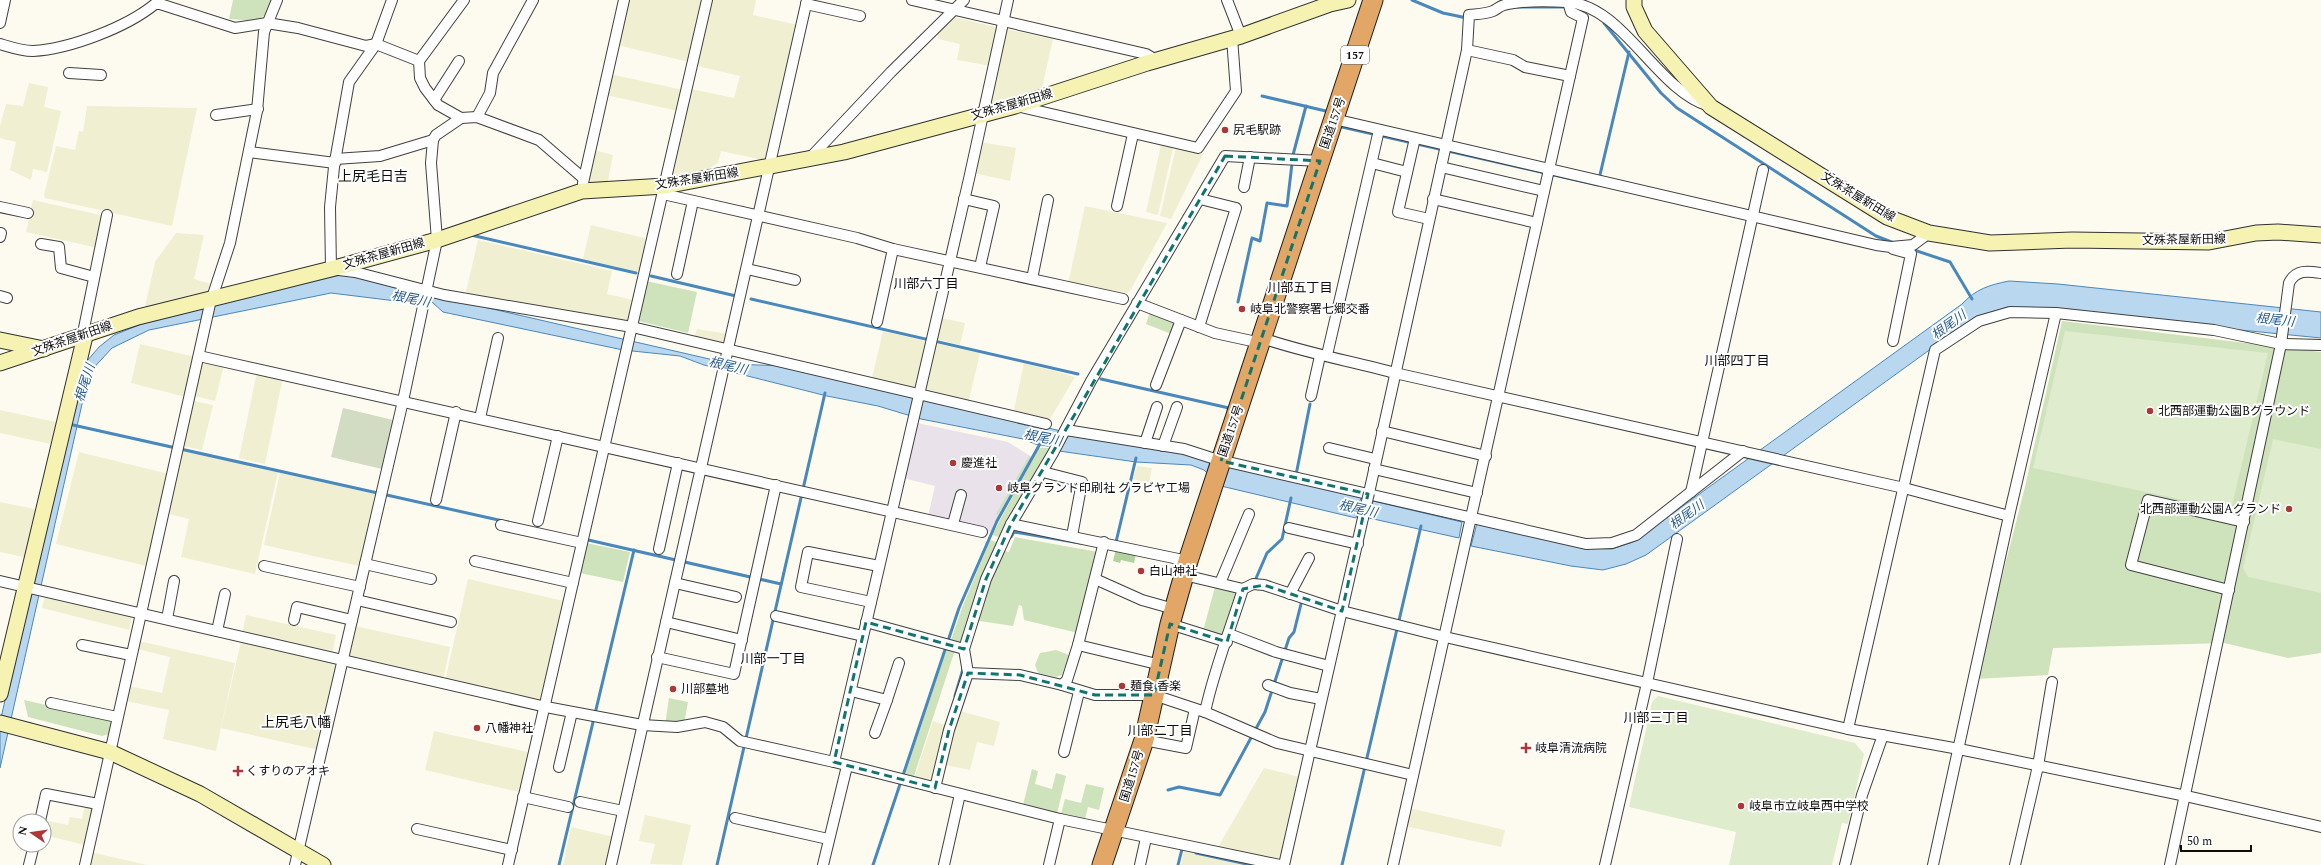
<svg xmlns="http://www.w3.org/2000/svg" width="2321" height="865" viewBox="0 0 2321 865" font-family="Spectral,'Noto Sans JP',serif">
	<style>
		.industrial { fill: #eae2eb }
		.farmland { fill: #f0efd2 }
		.green { fill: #cee3bc }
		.forest { fill: #b2d29e }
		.cemetery { fill: #d2dcc2 }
		.pitch { fill: #dfeccd }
		.water { fill: #b9d7ee; stroke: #4988bc }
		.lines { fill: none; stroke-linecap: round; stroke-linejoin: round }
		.stream { stroke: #4988bc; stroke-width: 3 }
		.street-casing { stroke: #404040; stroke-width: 12 }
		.secondary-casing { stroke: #2f2f2f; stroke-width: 17 }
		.highway-casing { stroke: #1e1e1e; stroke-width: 21 }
		.street { stroke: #fff; stroke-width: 10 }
		.secondary { stroke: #f5f2b2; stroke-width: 15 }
		.highway { stroke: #e2a767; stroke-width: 19 }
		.street-bridge-casing { stroke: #404040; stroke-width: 12; stroke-linecap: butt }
		.street-bridge { stroke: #fff; stroke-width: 10 }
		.marked { fill: none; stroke: #0f766e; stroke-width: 3; stroke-dasharray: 8 5; stroke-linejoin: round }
		.poi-dot { fill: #ac3736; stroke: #fff; stroke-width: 1.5 }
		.labels { text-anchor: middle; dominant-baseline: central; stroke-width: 4; stroke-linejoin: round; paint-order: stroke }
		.shield { fill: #fff; stroke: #565656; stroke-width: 1 }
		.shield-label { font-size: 11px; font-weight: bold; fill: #0d0d0d }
		.street-label { font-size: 12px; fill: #0d0d0d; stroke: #fff }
		.poi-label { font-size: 12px; fill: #0d0d0d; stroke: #fff; text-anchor: start }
		.neighbourhood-label { font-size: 13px; fill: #0d0d0d; stroke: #fff }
		.water-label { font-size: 13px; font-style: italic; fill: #265b8f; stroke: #fff }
		.quarter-label { font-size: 14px; fill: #0d0d0d; stroke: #fff }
	</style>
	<rect width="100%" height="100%" fill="#fdfbef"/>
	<polygon class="industrial" points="917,423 1008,442 1032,457 991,532 928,516 935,486 903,478"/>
	<g class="farmland">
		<polygon points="628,0 704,0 689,62 617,45"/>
		<polygon points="712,0 756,0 753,15 798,25 767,161 721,151 718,163 710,168 708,173 671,180 691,89 734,98 740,76 697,66"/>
		<polygon points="954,17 999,28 991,66 957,60 960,44 938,39 938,32"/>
		<polygon points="1006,29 1053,39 1042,88 989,105"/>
		<polygon points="610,74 683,90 678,111 606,95"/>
		<polygon points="29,83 48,87 44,107 61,111 47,172 33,169 31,180 10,170 16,142 0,138 0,126 6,104 23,106"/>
		<polygon points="87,106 197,108 172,226 45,198 44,195 56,146 75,150 79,131 83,132"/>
		<polygon points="980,142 1016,148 1010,181 974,173"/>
		<polygon points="1161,145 1173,148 1158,215 1146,212"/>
		<polygon points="1176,147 1203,154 1171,219 1160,216"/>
		<polygon points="594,150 613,155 607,185 593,184 587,180"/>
		<polygon points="33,200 105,216 98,248 26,232"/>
		<polygon points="1085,206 1167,223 1130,291 1120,296 1068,284"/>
		<polygon points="591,225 648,239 640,272 583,259"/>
		<polygon points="176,233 204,235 194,279 211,284 208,294 150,307 145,306 155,262"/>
		<polygon points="478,240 612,271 607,294 633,300 628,320 465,296"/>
		<polygon points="941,318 965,323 960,345 936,339"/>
		<polygon points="697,329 728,334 724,345 694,338"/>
		<polygon points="883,331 929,342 917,392 871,382"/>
		<polygon points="934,343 980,353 968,404 922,393"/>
		<polygon points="140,344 195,357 186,397 131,383"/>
		<polygon points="203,360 224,365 215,401 194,396"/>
		<polygon points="1024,363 1075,377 1050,419 1014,410"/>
		<polygon points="257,372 283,377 265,464 239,458"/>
		<polygon points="194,401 213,405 202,450 183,446"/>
		<polygon points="0,410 60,423 55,445 0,433"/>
		<polygon points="183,450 278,472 255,574 181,557 189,519 169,514"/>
		<polygon points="79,452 169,474 146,566 56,544"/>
		<polygon points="1137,466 1152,468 1149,483 1133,479"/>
		<polygon points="280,473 375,494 359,566 264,545"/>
		<polygon points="0,502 39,510 28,558 0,552"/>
		<polygon points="468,579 564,601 541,703 445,681"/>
		<polygon points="45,595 132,617 129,630 42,608"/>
		<polygon points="246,615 336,635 332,654 242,634"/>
		<polygon points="355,626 450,647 443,680 348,658"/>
		<polygon points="139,641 235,663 216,751 163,739 169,710 126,701 129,686 162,693 170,657 137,649"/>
		<polygon points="241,642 338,664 319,750 221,728"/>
		<polygon points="960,711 1000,722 994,746 977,742 970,770 946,765"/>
		<polygon points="933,721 948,726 933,785 914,779"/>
		<polygon points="434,731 528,752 519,792 425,770"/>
		<polygon points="1264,768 1300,777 1279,861 1218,847"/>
		<polygon points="85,806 93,808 85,845 44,835 44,820 68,825 70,817 82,819"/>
		<polygon points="1409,808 1505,830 1501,847 1405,826"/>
		<polygon points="645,815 691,825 682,865 650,864 655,844 639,841"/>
		<polygon points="571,827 614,837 608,865 563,865"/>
		<polygon points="1184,851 1242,865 1181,865"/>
		<polygon points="90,852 147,865 87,865"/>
	</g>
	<g class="green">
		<polygon points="233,0 274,0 269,12 257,21 229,19"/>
		<polygon points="646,281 697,292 688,333 638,321"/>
		<polygon points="1151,309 1181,320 1174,335 1146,324"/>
		<polygon points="2062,321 2321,352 2321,653 2288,658 2224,643 2053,648 2048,675 1976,679 2025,487"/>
		<polygon points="1039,448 1053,448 1002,538 992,535"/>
		<polygon points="1029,456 1031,458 998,515 996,514"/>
		<polygon points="1015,537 1098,552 1078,633 1024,620 1022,606 1019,605 1013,626 973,620 1001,550 1009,552"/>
		<polygon points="990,540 1000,543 962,646 950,643 962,608"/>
		<polygon points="586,543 630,552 623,582 580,573"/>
		<polygon points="1215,587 1237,593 1225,638 1203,631"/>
		<polygon points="948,645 956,647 913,779 904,777"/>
		<polygon points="1056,650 1069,655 1062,675 1056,677 1038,673 1035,665 1040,653"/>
		<polygon points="669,698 688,702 684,724 665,725"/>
		<polygon points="24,700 113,720 110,734 102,736 28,717"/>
		<polygon points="1032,769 1038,771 1035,784 1052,789 1056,773 1066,776 1057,814 1023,805"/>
		<polygon points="1086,784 1104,788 1099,810 1088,807 1085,819 1061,814 1065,799 1081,803"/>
	</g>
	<polygon class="forest" points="1116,549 1136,554 1134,563 1121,560 1120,563 1113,561"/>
	<polygon class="cemetery" points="343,408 393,420 382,469 331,457"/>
	<g class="pitch">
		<polygon points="2065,331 2268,353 2231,510 2033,468"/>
		<polygon points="2273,439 2321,449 2321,593 2248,577 2243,568"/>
		<polygon points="1658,696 1855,743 1864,754 1848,824 1842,823 1832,865 1729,865 1736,832 1629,807 1652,702"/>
	</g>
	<g class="water">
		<polygon points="345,275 731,364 786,366 1061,431 1053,447 1035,444 1023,439 921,419 878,406 827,396 704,365 680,356 623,350 443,312 432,302 410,300 396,301 331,293 149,330 112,348 89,373 0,768 0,722 76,394 87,361 99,347 114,335 149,321 334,276"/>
		<path d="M2009,281L2058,284L2321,312V338L2008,307L1975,317L1646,555L1626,564L1603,570L1571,566L1471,546L1477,523L1582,548L1612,549L1633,542L1962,304C1976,289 1989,285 2009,281Z"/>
		<polygon points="1067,434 1163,449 1214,461 1210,476 1204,470 1191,465 1136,462 1059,451"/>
		<polygon points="1227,465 1361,497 1356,518 1221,486"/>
		<polygon points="1373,501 1462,522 1459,538 1369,518"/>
	</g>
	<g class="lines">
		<g class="stream">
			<polyline points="1412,0 1443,13 1467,18"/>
			<polyline points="1518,7 1565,7"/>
			<polyline points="1604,23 1661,93 1677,108 1876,236 1894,243"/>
			<polyline points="1262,96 1330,112"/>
			<polyline points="1340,124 1342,127 1598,185"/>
			<polyline points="1599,179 1629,52"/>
			<polyline points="471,235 636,273"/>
			<polyline points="1911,249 1950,262 1972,299"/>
			<polyline points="651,276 736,296"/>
			<polyline points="751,299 1078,374"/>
			<polyline points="1238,302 1252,238 1260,241 1267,203 1287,206 1293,155 1306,106"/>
			<polyline points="1101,379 1229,408 1228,410"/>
			<polyline points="73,425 503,521"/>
			<polyline points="1296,475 1310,404"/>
			<polyline points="1011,537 1014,532 1080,543"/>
			<polyline points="584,539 781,584"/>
			<polyline points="1116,542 1136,458"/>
			<polyline points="1254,583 1267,553 1282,539 1291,498"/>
			<polyline points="955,696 963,669"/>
			<polyline points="1168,790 1179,787 1220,795 1265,712 1289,638 1294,632 1302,600"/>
			<polyline points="1196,853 1251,865"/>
			<polyline points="559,865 634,550"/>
			<polyline points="717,865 825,393"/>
			<polyline points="873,865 959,608 997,521 1041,442"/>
			<polyline points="1178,865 1182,849"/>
			<polyline points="1342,865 1421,526"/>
		</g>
		<g class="street-casing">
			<g id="street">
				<polyline points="392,0 376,44 349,82 334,167 330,207 331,269 355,272 444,295 632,327 1046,424"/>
				<polyline points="912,0 1146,54 1156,60"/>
				<polyline points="1227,0 1241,36"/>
				<polyline points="806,4 860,16"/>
				<polyline points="0,23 5,0"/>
				<path d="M0,44C10,47 22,51 33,51C70,49 127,27 155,4H160L235,28L267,23L298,28L366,46L376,44L419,61L420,78L425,88L438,105L461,118L477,117L539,140L583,178"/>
				<polyline points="1467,50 1513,60 1525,67 1570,76"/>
				<polyline points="419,61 464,0"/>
				<polyline points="69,73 101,75"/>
				<polyline points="434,100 459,61"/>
				<polyline points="1017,106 1198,148 1236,91 1232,38"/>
				<polyline points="216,115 258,109"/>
				<polyline points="477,117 490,93 493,73 533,0"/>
				<polyline points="1334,119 1876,245 1891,247 1913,245 1929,233"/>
				<polyline points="1415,138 1398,212 1429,219"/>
				<polyline points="249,152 335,163"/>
				<polyline points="335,159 380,156 433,140"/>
				<polyline points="809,159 891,72 964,0"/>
				<polyline points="1372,163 1407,172"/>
				<polyline points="1441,167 1544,191"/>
				<polyline points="583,183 624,0"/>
				<polyline points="1244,187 1250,157"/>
				<polyline points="663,194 857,238 893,249 1123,299"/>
				<polyline points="964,199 994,206 980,267"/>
				<polyline points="1433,199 1537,223"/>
				<polyline points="1117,206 1133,134"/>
				<polyline points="0,207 28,213"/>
				<polyline points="0,237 1,233"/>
				<polyline points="41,244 59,247 61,268 94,277"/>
				<polyline points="1893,249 1911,254 1893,341"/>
				<polyline points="747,269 795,280"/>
				<polyline points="677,274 693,201"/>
				<polyline points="1032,279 1048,200"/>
				<polyline points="0,296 7,298"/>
				<polyline points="1137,303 1215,333 1261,343"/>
				<polyline points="877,322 893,249"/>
				<polyline points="1199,327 1236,208 1200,199"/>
				<polyline points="85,336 84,328 107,215"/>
				<path d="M1262,338C1306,353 1350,361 1395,373L1904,488L2009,516"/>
				<polyline points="1327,355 1379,130"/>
				<polyline points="199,356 982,532"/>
				<polyline points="1156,385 1181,320"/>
				<polyline points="1311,396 1320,356"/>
				<polyline points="480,418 498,338"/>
				<polyline points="1066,430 1184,449 1215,459 1586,544 1612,543 1636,535 1743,451"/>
				<polyline points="1382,431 1486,456"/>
				<polyline points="1145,443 1157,407"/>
				<polyline points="1163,446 1177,407"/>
				<polyline points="1329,448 1375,459"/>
				<polyline points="1374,469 1477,493"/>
				<polyline points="1043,472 1082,482 1072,536"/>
				<polyline points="1691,492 1763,170"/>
				<path d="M1369,493L1467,50L1469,15C1477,14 1485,14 1493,11C1497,9 1500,6 1504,5C1522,0 1548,1 1567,2C1624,6 1655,89 1709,106"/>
				<polyline points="436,500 456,412"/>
				<polyline points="538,521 558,436"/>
				<polyline points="953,524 961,495"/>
				<polyline points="1011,524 1188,561"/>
				<polyline points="501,525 582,543"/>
				<polyline points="1289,528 1358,544"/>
				<polyline points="659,549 678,463"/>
				<polyline points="475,561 573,583"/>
				<polyline points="365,564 431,579"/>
				<polyline points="264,566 360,587"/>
				<polyline points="1184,575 1243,589 1253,584 1264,585 1342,611 1445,637 1848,729 1959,749 2186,796 2321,827"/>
				<polyline points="1095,579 1142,600 1174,609"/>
				<polyline points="0,581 546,707 642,725 677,727 705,722 723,727 740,741 834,762 1060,819 1280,865"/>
				<polyline points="675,583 736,597"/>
				<polyline points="1220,583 1249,514"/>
				<polyline points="2229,590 2131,565 2148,500 2244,522"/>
				<polyline points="1290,594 1309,558"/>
				<polyline points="357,600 451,622"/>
				<polyline points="871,602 801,587 808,552 879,566"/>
				<polyline points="776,616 863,636"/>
				<polyline points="167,619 174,581"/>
				<polyline points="294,620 297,607 352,620"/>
				<polyline points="666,622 742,640"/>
				<polyline points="866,622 964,649"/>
				<polyline points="1170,624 1227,642"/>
				<polyline points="217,631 225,594"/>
				<polyline points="1229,634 1276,652 1329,666"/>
				<polyline points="82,645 131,655"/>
				<polyline points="1078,645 1161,665"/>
				<polyline points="657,657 734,674 776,485"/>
				<polyline points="968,673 1020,675 1062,685 1067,680 1078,645 1104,542"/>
				<path d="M1062,685L1095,695H1154L1205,712C1214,670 1230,630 1243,589"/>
				<polyline points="1268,685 1290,693 1321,699"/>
				<polyline points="851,691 887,700 899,663"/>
				<polyline points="51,703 117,717"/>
				<polyline points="1205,712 1277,743 1413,775"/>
				<polyline points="1848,729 1935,350 1979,321 2010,312 2056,313 2214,330 2281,344 2321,345"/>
				<polyline points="875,733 887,700"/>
				<polyline points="1144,740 1186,748 1195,709"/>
				<polyline points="1064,752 1079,692"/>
				<polyline points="834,762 969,179 1008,0"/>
				<polyline points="559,767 572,712"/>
				<polyline points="935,788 949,730 968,673 964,649 986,579 997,555 1011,524 1053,453 1091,381 1225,156 1320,161"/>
				<polyline points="523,797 568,807"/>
				<polyline points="580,802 623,811"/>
				<polyline points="735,818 828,839"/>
				<polyline points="40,821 46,794 98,804"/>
				<polyline points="417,829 512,850"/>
				<polyline points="29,865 34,845"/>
				<polyline points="85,865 210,304 230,243 257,111 264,32 277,0"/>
				<polyline points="295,865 403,401 437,240 431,163 433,140 436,135 461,118"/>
				<polyline points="508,865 707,0"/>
				<polyline points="611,865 807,0"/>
				<polyline points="823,865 847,766"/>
				<polyline points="944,865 960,794"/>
				<polyline points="1049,865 1060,819"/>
				<polyline points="1140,865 1146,838"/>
				<polyline points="1284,865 1363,518"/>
				<polyline points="1393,865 1583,18 1571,12 1568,2"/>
				<polyline points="1605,865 1647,683 1677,539"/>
				<polyline points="1845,865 1862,795 1883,735"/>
				<polyline points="1933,865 2009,516 2056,313"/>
				<polyline points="2015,865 2038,766 2052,682"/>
				<path d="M2170,865L2281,344L2289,283C2296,269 2308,271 2321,273"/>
			</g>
		</g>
		<g class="secondary-casing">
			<g id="secondary">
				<polyline points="1634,0 1634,7 1645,31 1711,107 1887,217 1929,233 1990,243 2072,240 2209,242 2256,233 2278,232 2321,235"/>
				<polyline points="0,340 44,349"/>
				<polyline points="0,363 138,317 331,269 437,240 582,191 665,186 844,152 1015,106 1147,63 1241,36 1330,4 1348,0"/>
				<polyline points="0,694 85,336"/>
				<polyline points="0,723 110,752 200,794 323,865"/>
			</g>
		</g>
		<g class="highway-casing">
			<polyline id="highway" points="1102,865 1144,740 1170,624 1188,561 1373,0"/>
		</g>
		<use href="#street" class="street"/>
		<use href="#secondary" class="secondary"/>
		<use href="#highway" class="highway"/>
		<g class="street-bridge-casing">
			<polyline id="street-bridge" points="1363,518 1369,493"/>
		</g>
		<use href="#street-bridge" class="street-bridge"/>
	</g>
	<path class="marked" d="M1225,156L1320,161L1221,461L1368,494L1342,611L1264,585L1243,589L1227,642L1170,624L1154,695H1095L1020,675L968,673L949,730L935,788L834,762L866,622L964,649L986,579L1011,524Z"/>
	<g class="poi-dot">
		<circle cx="1225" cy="130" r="4"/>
		<circle cx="1242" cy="309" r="4"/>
		<circle cx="2150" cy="411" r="4"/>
		<circle cx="953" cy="463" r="4"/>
		<circle cx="999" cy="488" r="4"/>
		<circle cx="2289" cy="509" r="4"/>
		<circle cx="1141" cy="571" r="4"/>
		<circle cx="1122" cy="686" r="4"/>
		<circle cx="673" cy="689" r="4"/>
		<circle cx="477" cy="728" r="4"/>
		<path d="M1524 742h4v4h4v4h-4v4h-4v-4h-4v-4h4z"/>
		<path d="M236 765h4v4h4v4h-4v4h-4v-4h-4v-4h4z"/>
		<circle cx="1741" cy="806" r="4"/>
	</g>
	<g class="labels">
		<rect class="shield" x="1341" y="46" width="28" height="18" rx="3"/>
		<g class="shield-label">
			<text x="1355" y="55">157</text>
		</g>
		<g class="street-label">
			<text transform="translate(1012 105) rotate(-16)">文殊茶屋新田線</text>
			<text transform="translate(1333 123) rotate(-71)">国道157号</text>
			<text transform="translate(697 179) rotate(-9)">文殊茶屋新田線</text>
			<text transform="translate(1858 197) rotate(31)">文殊茶屋新田線</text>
			<text transform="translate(2184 240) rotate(-1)">文殊茶屋新田線</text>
			<text transform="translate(384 254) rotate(-16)">文殊茶屋新田線</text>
			<text transform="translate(72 339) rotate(-19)">文殊茶屋新田線</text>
			<text transform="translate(1231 431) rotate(-71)">国道157号</text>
			<text transform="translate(1132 776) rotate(-73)">国道157号</text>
		</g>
		<g class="poi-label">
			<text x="1233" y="130">尻毛駅跡</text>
			<text x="1250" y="309">岐阜北警察署七郷交番</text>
			<text x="2158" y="411">北西部運動公園Bグラウンド</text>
			<text x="961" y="463">慶進社</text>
			<text x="1007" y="488">岐阜グランド印刷社 グラビヤ工場</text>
			<text x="2281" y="509" text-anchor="end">北西部運動公園Aグランド</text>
			<text x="1149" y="571">白山神社</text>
			<text x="1130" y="686">麺食 香楽</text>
			<text x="681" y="689">川部墓地</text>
			<text x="485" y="728">八幡神社</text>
			<text x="1535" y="748">岐阜清流病院</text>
			<text x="246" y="771">くすりのアオキ</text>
			<text x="1749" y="806">岐阜市立岐阜西中学校</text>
		</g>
		<g class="neighbourhood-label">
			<text x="926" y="284">川部六丁目</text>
			<text x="1300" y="288">川部五丁目</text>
			<text x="1737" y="361">川部四丁目</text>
			<text x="773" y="659">川部一丁目</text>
			<text x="1656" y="718">川部三丁目</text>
			<text x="1160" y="731">川部二丁目</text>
		</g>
		<g class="water-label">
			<text transform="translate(411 299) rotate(11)">根尾川</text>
			<text transform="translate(2275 320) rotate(6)">根尾川</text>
			<text transform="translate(1949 325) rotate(-36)">根尾川</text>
			<text transform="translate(728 366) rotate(13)">根尾川</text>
			<text transform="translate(85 383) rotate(-72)">根尾川</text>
			<text transform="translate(1043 438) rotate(11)">根尾川</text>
			<text transform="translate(1358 509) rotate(13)">根尾川</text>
			<text transform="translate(1687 515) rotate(-36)">根尾川</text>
		</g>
		<g class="quarter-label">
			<text x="373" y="176">上尻毛日吉</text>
			<text x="296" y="722">上尻毛八幡</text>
		</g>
	</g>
	<g transform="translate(32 833) rotate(283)"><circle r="19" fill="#ffffff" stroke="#9e9e9e"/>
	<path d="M0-3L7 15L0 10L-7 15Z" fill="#ac3736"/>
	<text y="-6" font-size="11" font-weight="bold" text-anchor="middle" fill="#0d0d0d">N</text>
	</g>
	<path d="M2181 845v6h70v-6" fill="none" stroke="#0d0d0d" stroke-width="2"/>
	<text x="2187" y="845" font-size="12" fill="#0d0d0d" stroke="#ffffff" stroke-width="3" paint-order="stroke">50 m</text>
</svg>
